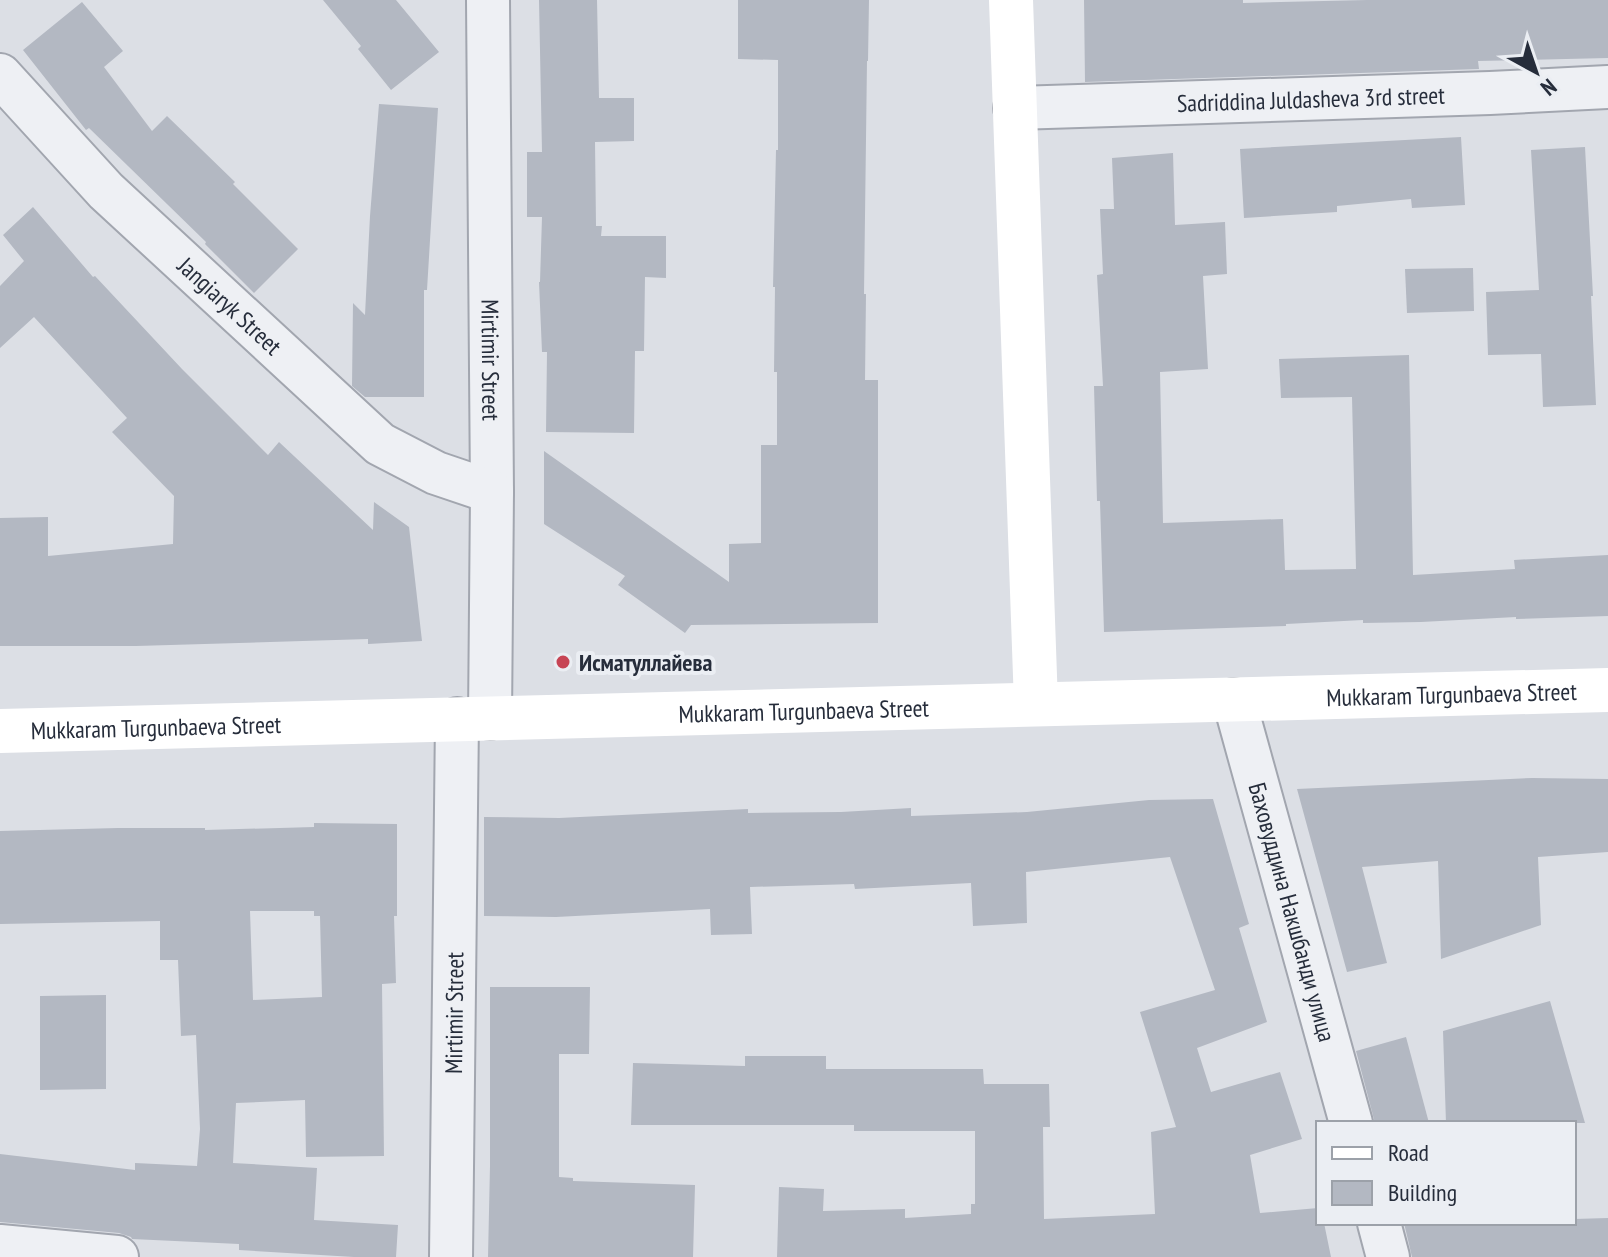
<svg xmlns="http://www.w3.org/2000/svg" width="1608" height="1257" viewBox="0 0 1608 1257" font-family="'PT Sans Narrow',sans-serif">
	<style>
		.building { fill: #b3b8c2; fill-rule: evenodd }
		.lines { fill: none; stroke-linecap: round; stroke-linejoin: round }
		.street-casing { stroke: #a2a6af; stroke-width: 46 }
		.street { stroke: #eef0f4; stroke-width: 42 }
		.secondary { stroke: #fff; stroke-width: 44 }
		.poi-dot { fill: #c74454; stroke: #ebeef3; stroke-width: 3 }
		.labels { text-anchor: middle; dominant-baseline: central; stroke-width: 8; stroke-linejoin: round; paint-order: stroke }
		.street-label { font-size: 24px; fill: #262d3b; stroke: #ebeef3 }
		.poi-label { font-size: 24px; font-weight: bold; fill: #262d3b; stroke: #ebeef3; text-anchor: start }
	</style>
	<rect width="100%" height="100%" fill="#dcdfe5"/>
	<g class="building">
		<polygon points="323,0 396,0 439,52 391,90 358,49 361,46"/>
		<polygon points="539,0 597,0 599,98 634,98 634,141 595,142 596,226 602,226 601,236 666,236 666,278 645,277 644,351 635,351 634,433 546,432 547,352 542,352 539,282 540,282 542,217 527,217 527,152 542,152"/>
		<polygon points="738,0 869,0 868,61 867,61 864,294 866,294 865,380 878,380 878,623 691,625 685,633 618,585 625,576 544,524 544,451 729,582 729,544 761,543 761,445 777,445 777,372 774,372 775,287 773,287 776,150 778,150 778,60 738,59"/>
		<polygon points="1084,0 1243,0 1243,3 1367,0 1608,0 1608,58 1478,61 1479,69 1085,82"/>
		<polygon points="82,2 123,51 104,67 152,131 167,116 235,182 233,184 298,249 254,293 205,244 206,242 89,128 86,130 23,50"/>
		<polygon points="379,104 438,108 427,290 424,290 424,397 365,397 352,386 353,303 365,315 370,216"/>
		<polygon points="1461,137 1465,205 1412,208 1411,199 1337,206 1337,212 1244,218 1240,149"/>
		<polygon points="1585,147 1593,296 1591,296 1596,405 1543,407 1541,354 1488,355 1486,292 1539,290 1531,150"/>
		<polygon points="1173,153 1175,225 1225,222 1227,274 1203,276 1208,369 1160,372 1163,523 1283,519 1285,570 1356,569 1352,397 1281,398 1279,359 1409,355 1413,575 1515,569 1514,560 1608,555 1608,616 1516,619 1516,617 1421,622 1363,623 1363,620 1286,624 1286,626 1104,632 1100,501 1097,501 1094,386 1103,386 1097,275 1103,274 1100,209 1114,209 1112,158"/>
		<polygon points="33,207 93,277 95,276 182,369 268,455 279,442 373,530 374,502 409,527 422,641 368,644 368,639 136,646 0,646 0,518 48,517 48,556 173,544 174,496 112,432 127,418 34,317 0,348 0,286 24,261 3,235"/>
		<polygon points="1473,268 1474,311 1407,313 1405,269"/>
		<polygon points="1532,778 1608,779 1608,852 1538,857 1541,925 1441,959 1438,861 1362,867 1387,963 1347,972 1297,789"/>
		<polygon points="1213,799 1249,924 1239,928 1267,1022 1197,1048 1211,1092 1280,1072 1302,1139 1250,1155 1260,1213 1318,1208 1318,1223 1324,1223 1331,1257 777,1257 779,1187 824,1189 823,1211 905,1209 905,1218 971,1214 971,1204 975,1204 975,1131 854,1131 854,1125 631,1125 633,1063 745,1066 745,1056 826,1056 826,1069 983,1069 984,1084 1049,1084 1050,1127 1043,1127 1044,1219 1155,1214 1151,1132 1176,1127 1140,1012 1215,990 1170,857 1026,872 1027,923 973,926 971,883 855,889 854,884 750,887 752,934 711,935 710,909 556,917 484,916 484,817 559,818 748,809 748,813 841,812 911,808 911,816 1027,812 1149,800"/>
		<path d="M314,823L397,824V916H394L396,983L382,984L384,1156L306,1157L305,1100L236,1103L233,1163L317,1168L314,1220L398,1225L396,1257H354L239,1250V1244L132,1239L131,1237L119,1233L0,1222V1154L135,1170V1163L197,1166L200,1129L196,1035L181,1036L178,960H160V921L0,924V831L118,828H205V830L314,827ZM250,911H314V916H320L322,997L253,1000Z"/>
		<polygon points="490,987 590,987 589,1054 559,1054 559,1177 573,1178 573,1181 695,1185 693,1257 488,1257 490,1166"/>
		<polygon points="106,995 106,1089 40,1090 40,996"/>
		<polygon points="1550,1001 1585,1123 1446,1123 1443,1031"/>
		<polygon points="1406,1037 1429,1123 1375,1123 1356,1051"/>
		<polygon points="1608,1218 1608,1257 1412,1257 1404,1223 1574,1223 1574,1219"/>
	</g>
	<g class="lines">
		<g class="street-casing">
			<g id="street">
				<path id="s1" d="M488,0L492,492L490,718"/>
				<path id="s2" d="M0,75L106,191L380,444L436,473L492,492"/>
				<path id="s3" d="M1015,108L1490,93L1608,87"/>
				<path id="s4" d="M1234,700L1351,1123"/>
				<polyline points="1379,1223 1388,1257"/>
				<polyline points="0,1246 117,1257"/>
				<path id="s5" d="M451,1257L457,719"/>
			</g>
		</g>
		<use href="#street" class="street"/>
		<g class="secondary">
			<polyline points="1011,0 1036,704"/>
			<path id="s6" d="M0,731L1608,690"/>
		</g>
	</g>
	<circle class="poi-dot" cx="563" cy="662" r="8"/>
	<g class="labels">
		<g class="street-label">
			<text stroke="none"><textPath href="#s3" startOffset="296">Sadriddina Juldasheva 3rd street</textPath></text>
			<text stroke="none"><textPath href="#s2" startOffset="326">Jangiaryk Street</textPath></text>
			<text stroke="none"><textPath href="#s1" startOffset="360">Mirtimir Street</textPath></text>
			<text stroke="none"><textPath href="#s6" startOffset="1452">Mukkaram Turgunbaeva Street</textPath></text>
			<text stroke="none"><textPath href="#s6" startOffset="804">Mukkaram Turgunbaeva Street</textPath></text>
			<text stroke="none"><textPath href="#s6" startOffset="156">Mukkaram Turgunbaeva Street</textPath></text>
			<text stroke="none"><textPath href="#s4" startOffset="220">Баховуддина Накшбанди улица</textPath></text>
			<text stroke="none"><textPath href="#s5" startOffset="244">Mirtimir Street</textPath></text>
		</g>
		<g class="poi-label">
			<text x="579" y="662">Исматуллайева</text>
		</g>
	</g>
	<rect x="1316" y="1121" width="260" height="104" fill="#ebeef3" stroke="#9ca1a9" stroke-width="2"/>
	<rect x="1332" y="1147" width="40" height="12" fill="#ffffff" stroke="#9ca1a9" stroke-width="2"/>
	<text x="1388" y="1161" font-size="24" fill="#262d3b">Road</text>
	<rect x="1332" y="1181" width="40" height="24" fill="#b3b8c2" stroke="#9ca1a9" stroke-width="2"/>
	<text x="1388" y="1201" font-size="24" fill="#262d3b">Building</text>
	<g transform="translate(1536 72) rotate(140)" stroke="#ebeef3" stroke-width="6" paint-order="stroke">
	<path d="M0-6L14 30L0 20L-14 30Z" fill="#262d3b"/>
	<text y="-12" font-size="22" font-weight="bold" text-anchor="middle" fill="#262d3b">N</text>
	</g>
</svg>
